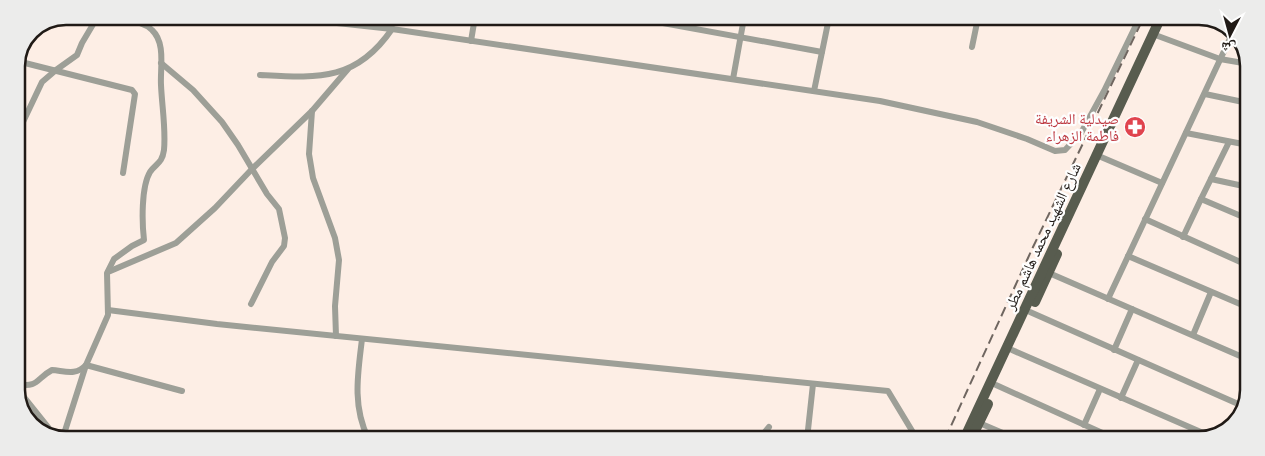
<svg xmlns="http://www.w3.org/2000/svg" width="1265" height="456" viewBox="0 0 1265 456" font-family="'Playfair Display','Noto Naskh Arabic',serif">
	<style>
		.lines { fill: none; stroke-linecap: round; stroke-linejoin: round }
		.minor { stroke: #9d9f97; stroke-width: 6 }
		.primary { stroke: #585c4f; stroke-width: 10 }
		.rail { stroke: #6f6660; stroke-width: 2; stroke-dasharray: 10 5; stroke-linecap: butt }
		.labels { text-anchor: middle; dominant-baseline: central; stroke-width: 4.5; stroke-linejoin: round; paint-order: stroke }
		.health-label { font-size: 15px; fill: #be3a42; stroke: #fefefe; text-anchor: end }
		.street-label { font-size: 15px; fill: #201a16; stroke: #fefefe }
		.rim { fill: none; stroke: #201a16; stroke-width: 2.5 }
	</style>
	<rect width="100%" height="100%" fill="#fdeee5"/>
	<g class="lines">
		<g class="minor">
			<polyline points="282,17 392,29 880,101 977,122 1027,139 1055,151 1065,150 1081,133 1104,91 1139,19"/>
			<polyline points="630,17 822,52"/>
			<polyline points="1158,36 1220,59 1249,64"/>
			<polyline points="471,41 475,17"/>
			<polyline points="972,47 978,18"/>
			<polyline points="17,61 132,90 135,94 123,173"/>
			<polyline points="161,63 193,90 222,122 238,145 267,194 279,209 285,238 284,246 272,262 251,304"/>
			<path d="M260,75C317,78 356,82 392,29L389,17"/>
			<polyline points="733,79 744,18"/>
			<polyline points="814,91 829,18"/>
			<polyline points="1205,94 1248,103"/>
			<polyline points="312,111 309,154 313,178 335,238 339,260 335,306 336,336"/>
			<polyline points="1186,133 1248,145"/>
			<polyline points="1229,142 1201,199 1248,219"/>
			<polyline points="17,145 23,122 42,82 56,70 77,55 82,43 98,16"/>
			<polyline points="1101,157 1162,183"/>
			<polyline points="1211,179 1248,187"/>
			<polyline points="1145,219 1247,265"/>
			<polyline points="1183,237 1201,199"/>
			<polyline points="1128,256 1247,307"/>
			<polyline points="108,272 176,243 215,208 252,169 312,111 348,69"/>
			<polyline points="1049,273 1247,359"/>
			<polyline points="1108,299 1233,32"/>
			<polyline points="108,310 217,324 888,391 917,439"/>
			<polyline points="1030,312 1245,407"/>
			<polyline points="1193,335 1211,292"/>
			<path d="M362,339C358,373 352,405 368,438"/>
			<polyline points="1012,350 1210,436"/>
			<polyline points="1114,350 1132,309"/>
			<path d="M16,384C40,388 35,379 52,370C65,371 76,376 86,365L182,391"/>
			<polyline points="996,385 1118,440"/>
			<polyline points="16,387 56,437"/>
			<polyline points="1121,398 1138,360"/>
			<polyline points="977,422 1017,439"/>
			<polyline points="1084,425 1100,389"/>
			<path d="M63,437L86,365L108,315L107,273L114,259L132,246L144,240C142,223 141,187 150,172C156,163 162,164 164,150C166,129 162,107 161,85C160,68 166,43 152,30C141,19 122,22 109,16"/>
			<polyline points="759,439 769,427"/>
			<polyline points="807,439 813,384"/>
		</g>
		<g class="primary">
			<polyline points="1035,302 1057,254"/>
			<polyline points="964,439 1160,19"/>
			<polyline points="971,439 988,404"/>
		</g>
		<polyline class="rail" points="945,439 1033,247 1143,19"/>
	</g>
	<defs>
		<g id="pharmacy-disc" transform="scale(1.125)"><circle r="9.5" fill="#e0444e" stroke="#fefefe"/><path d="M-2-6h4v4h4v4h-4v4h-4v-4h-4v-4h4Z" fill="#fff"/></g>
	</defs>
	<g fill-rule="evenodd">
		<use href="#pharmacy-disc" x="1135" y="127"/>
	</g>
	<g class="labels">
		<g class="health-label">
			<text x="1119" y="118">صيدلية الشريفة<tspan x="1119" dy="17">فاطمة الزهراء</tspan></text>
		</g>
		<g class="street-label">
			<text transform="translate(1042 236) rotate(-65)">شارع الشهيد محمد هاشم مطر</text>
		</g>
	</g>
	<path d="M0 0H1265V456H0ZM66 25H1199A41 41 0 0 1 1240 66V390A41 41 0 0 1 1199 431H66A41 41 0 0 1 25 390V66A41 41 0 0 1 66 25Z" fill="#ececeb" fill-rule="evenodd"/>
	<path class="rim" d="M66 25H1199A41 41 0 0 1 1240 66V390A41 41 0 0 1 1199 431H66A41 41 0 0 1 25 390V66A41 41 0 0 1 66 25Z"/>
	<g transform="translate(1230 35) rotate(186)" stroke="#fefefe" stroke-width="4" paint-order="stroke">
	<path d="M0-4L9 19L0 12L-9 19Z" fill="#201a16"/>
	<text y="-8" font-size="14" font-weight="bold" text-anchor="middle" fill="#201a16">ش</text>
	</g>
</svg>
